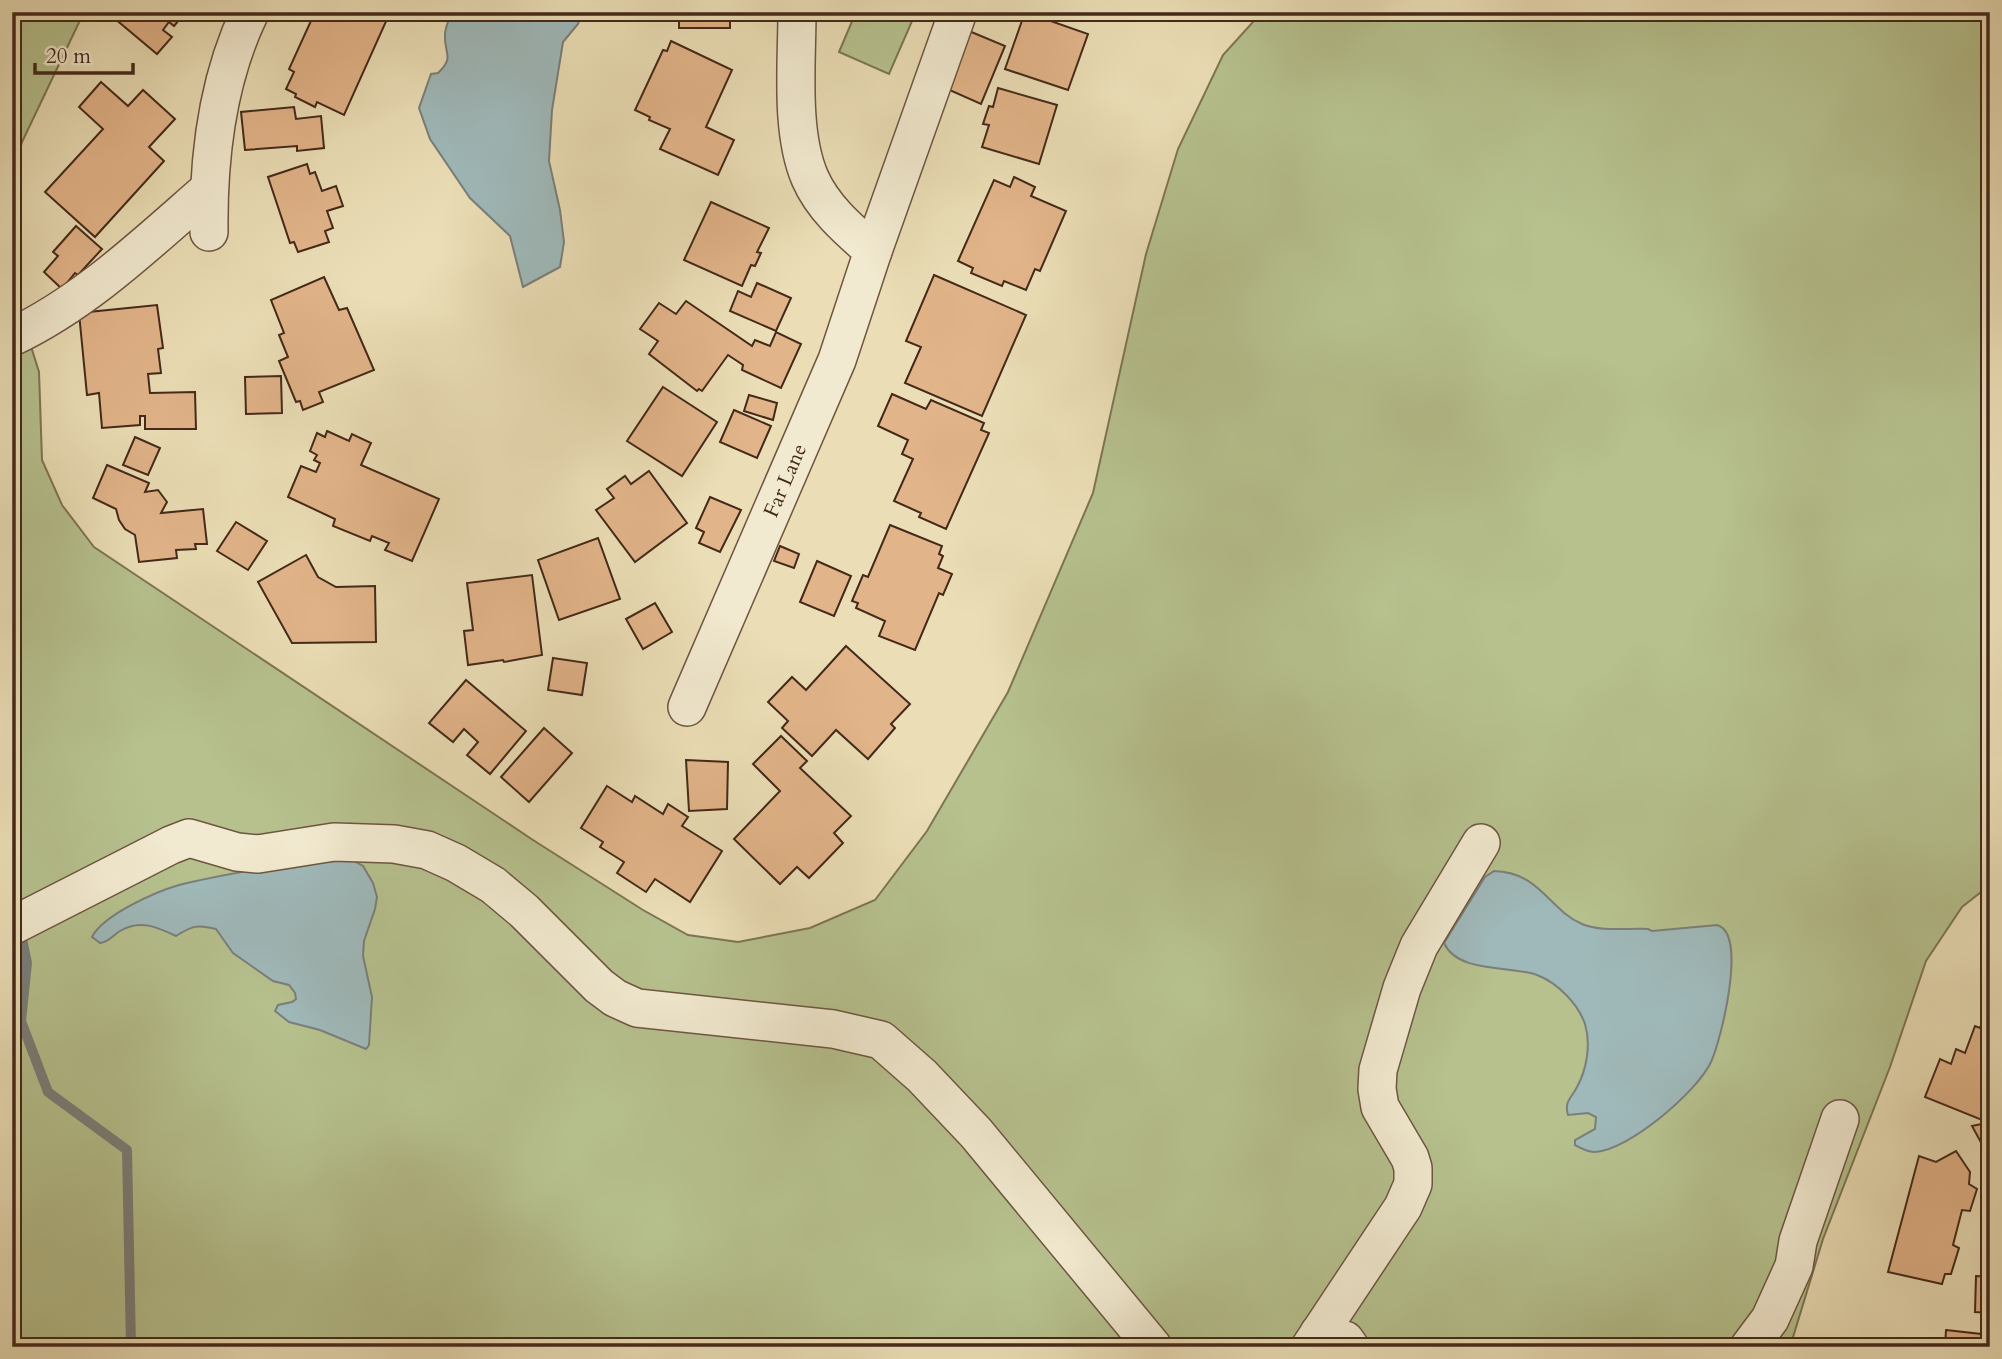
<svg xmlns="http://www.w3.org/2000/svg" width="2002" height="1359" viewBox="0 0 2002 1359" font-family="Cardo,serif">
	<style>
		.green { fill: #b6c18e; stroke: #7d7554; stroke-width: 2 }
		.water { fill: #9fb9ba; stroke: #7b7f7a; stroke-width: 2 }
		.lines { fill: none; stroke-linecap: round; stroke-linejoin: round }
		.stream { stroke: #7b7f7a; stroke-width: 10 }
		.building { fill: #e2b489; stroke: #44291a; stroke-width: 2 }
		.minor-casing { stroke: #6e5641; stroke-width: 40 }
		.minor { stroke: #f2ead0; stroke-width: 37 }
		.labels { text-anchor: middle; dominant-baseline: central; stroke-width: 5; stroke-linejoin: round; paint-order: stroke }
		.street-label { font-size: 21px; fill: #44291a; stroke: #f2ead0 }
	</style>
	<rect width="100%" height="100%" fill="#ebdeb6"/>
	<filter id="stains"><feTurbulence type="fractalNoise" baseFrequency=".00286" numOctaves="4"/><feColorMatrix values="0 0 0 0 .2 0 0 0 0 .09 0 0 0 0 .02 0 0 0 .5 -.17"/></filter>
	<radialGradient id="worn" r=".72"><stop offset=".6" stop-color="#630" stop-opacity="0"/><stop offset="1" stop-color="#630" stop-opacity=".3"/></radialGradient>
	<g class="green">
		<polygon points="12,12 84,12 22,142 12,177"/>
		<polygon points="856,12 916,12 889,74 839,52"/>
		<polygon points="1262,12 1990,12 1990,885 1962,907 1926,961 1890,1067 1823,1239 1790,1347 12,1347 12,286 39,372 42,460 62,505 94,547 533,840 643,910 688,935 738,942 810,928 875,900 927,831 1008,692 1093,493 1146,254 1178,149 1223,55"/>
	</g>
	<g class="water">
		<path d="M452,12H583L578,24L563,42L552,110L549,161L560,210L564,242L560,267L523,287L510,236L470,198L430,139L419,108L431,74L438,73C455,57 444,54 445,35C445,27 449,20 452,12Z"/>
		<path d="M334,856L354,861L363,866L373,883L377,897L375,909L364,941L363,956L372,997L369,1045L366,1049L320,1030L289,1022L275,1011L278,1005L292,1002L296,999L295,993L289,985L273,981L233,953L216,929C197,924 192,926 176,936C157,927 140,919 120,931C112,936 109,942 100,943L92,937C103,915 155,892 179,885C230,872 283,866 334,856Z"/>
		<path d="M1494,871C1540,872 1549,910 1582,924C1601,932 1628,928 1648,929L1652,931L1717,925C1748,933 1721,1040 1711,1062C1697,1092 1629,1150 1595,1152C1587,1152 1581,1148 1575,1145V1140L1595,1129L1596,1117L1588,1113L1568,1115C1564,1101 1571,1099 1577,1087C1587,1069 1591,1044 1585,1024C1578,1004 1558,983 1537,975C1511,965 1458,974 1444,943L1485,877Z"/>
	</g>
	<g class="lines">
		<polyline class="stream" points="22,939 27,963 21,1021 48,1092 127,1150 131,1347"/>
	</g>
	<g class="building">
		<polygon points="118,12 176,12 174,15 179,20 174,26 169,22 163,30 172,37 157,54 114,18"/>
		<polygon points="315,12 378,12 388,17 344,115 317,102 315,107 295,97 296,94 286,89 294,72 289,69"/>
		<rect x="679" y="12" width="51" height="16"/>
		<polygon points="1025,12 1088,34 1068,90 1005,69"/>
		<polygon points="969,31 1005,46 981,104 945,88"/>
		<polygon points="671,41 732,70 706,127 734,140 718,175 660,149 670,129 649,120 650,117 635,110 663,50 667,51"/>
		<polygon points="101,82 128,106 143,90 175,119 149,147 164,161 95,237 45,192 103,129 79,107"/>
		<polygon points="998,88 1057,105 1039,164 982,147 989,125 983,124 989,106 993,107"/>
		<polygon points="294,107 296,119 321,116 324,148 297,151 297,146 245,150 241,112"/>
		<polygon points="307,164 310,174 315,172 322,191 336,186 343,206 327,211 333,228 325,231 329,242 298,252 294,242 290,243 268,177"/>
		<polygon points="1014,177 1035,187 1031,196 1066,211 1040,271 1035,269 1026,290 1004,281 1002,286 971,273 973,268 958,261 994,180 1010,187"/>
		<polygon points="711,202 769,228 757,252 761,253 755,266 751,265 742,286 684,260"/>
		<polygon points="76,226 102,249 78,275 75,273 62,289 44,272 58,256 53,252"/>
		<polygon points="934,275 1026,315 982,416 905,383 921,347 906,341"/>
		<polygon points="324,277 339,310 347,308 374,370 319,392 323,402 303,410 300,401 296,402 279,361 288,357 279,335 284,333 271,300"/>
		<polygon points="757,283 791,298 776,331 730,311 738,291 751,297"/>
		<polygon points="686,301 752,346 755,340 770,346 776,332 801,344 781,388 742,370 743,365 728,355 702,391 699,389 697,391 649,354 658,341 640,329 659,303 676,314"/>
		<polygon points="157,305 163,348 158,349 161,373 148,374 150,393 195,392 196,429 145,429 145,416 140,416 140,425 102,428 99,393 87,395 79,313"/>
		<polygon points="281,376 282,413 246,414 245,377"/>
		<polygon points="663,387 717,422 682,476 627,441"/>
		<polygon points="892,394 926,409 931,400 984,423 981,430 989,433 946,529 919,517 921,513 894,501 913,459 902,454 908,440 878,426"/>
		<polygon points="749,395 777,403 773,420 744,411"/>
		<polygon points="734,410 771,426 757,458 720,442"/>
		<polygon points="327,431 349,441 352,434 371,443 361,465 439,499 412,561 385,550 389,543 372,536 370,541 333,526 335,519 288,497 301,466 316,472 320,463 314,460 317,455 310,451 317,433 325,437"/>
		<polygon points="135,437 160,448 148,475 123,465"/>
		<polygon points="107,465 149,483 145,492 158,490 167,502 161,513 203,509 207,544 195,544 196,549 176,550 177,558 139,562 135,535 125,529 119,520 116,509 93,498"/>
		<polygon points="649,471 687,523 635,562 596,510 614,498 607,489 625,476 631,484"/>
		<polygon points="710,497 741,510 720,552 699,543 704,532 696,528"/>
		<polygon points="236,522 267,541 248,570 217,551"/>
		<polygon points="890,525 942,546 939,554 943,556 938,568 952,574 943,595 939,593 915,650 879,636 885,621 856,608 858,603 852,601 863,575 868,577"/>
		<polygon points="598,538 620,599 559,620 538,560"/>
		<polygon points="780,546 799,554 794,568 774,561"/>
		<polygon points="306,555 318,577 336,587 375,586 376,642 292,643 258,582"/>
		<polygon points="817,561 851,576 834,616 800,602"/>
		<polygon points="532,575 542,655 504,662 503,660 468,665 464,631 473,630 467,583"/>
		<polygon points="655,603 672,632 643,649 626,619"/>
		<polygon points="846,646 910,704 891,724 895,728 868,759 836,730 812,756 782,728 788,721 768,702 792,677 806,690"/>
		<polygon points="553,658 587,663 582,695 548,690"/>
		<polygon points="466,680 526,731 490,774 467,755 478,742 464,729 453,742 429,723"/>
		<polygon points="544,728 572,753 529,802 501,777"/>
		<polygon points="781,736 807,761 800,768 851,816 834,833 843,843 809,878 797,867 780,884 734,839 780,791 753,764"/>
		<polygon points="686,760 728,762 727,809 689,811"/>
		<polygon points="607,786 632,802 635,796 663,814 668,804 688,817 682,826 722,851 690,902 655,879 646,892 617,873 624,862 600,847 603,842 581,828"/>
		<polygon points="1985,1014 1990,1015 1990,1114 1987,1122 1925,1097 1940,1059 1951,1064 1956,1049 1965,1053 1975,1026 1980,1028"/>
		<polygon points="1986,1123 1990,1128 1990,1159 1972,1126"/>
		<polygon points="1956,1151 1970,1172 1969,1184 1977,1189 1970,1211 1962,1210 1953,1245 1959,1248 1951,1274 1945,1274 1942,1284 1888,1272 1919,1156 1936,1162"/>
		<polygon points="1976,1276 1990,1277 1990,1313 1975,1312"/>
		<polygon points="1946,1330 1990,1335 1990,1347 1945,1347"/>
	</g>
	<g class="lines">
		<g class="minor-casing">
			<g id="minor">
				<path d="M209,232C208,158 217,80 250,12"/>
				<polyline points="873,251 958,12"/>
				<path d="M12,337C86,302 147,243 208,190"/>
				<path id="s1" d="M687,707L837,360L873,251C849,230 823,208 810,178C790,132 797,63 797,12"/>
				<polyline points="12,926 171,845 189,838 237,852 258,854 334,842 394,844 427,850 456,863 493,885 524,911 599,986 615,998 637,1008 833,1029 881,1040 922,1076 976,1133 1153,1347"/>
				<polyline points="1319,1333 1345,1340 1350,1347"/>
				<polyline points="1310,1347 1403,1207 1413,1184 1413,1168 1410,1158 1380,1107 1377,1089 1378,1070 1402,988 1419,946 1481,843"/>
				<polyline points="1749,1347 1770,1319 1794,1266 1798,1241 1840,1119"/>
			</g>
		</g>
		<use href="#minor" class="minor"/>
	</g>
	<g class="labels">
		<g class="street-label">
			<text stroke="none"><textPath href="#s1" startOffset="247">Far Lane</textPath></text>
		</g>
	</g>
	<rect width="2002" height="1359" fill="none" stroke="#ebdeb6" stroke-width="42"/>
	<rect x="14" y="14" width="1974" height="1331" fill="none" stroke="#44291a" stroke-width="3.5"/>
	<rect x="21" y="21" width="1960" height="1317" fill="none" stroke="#44291a" stroke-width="2"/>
	<path d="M35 63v10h98v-10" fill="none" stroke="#44291a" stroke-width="3.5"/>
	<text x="46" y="63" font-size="21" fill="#44291a" stroke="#f2ead0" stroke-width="5" paint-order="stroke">20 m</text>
	<rect width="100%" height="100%" filter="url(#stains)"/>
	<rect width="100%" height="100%" fill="url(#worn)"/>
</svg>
